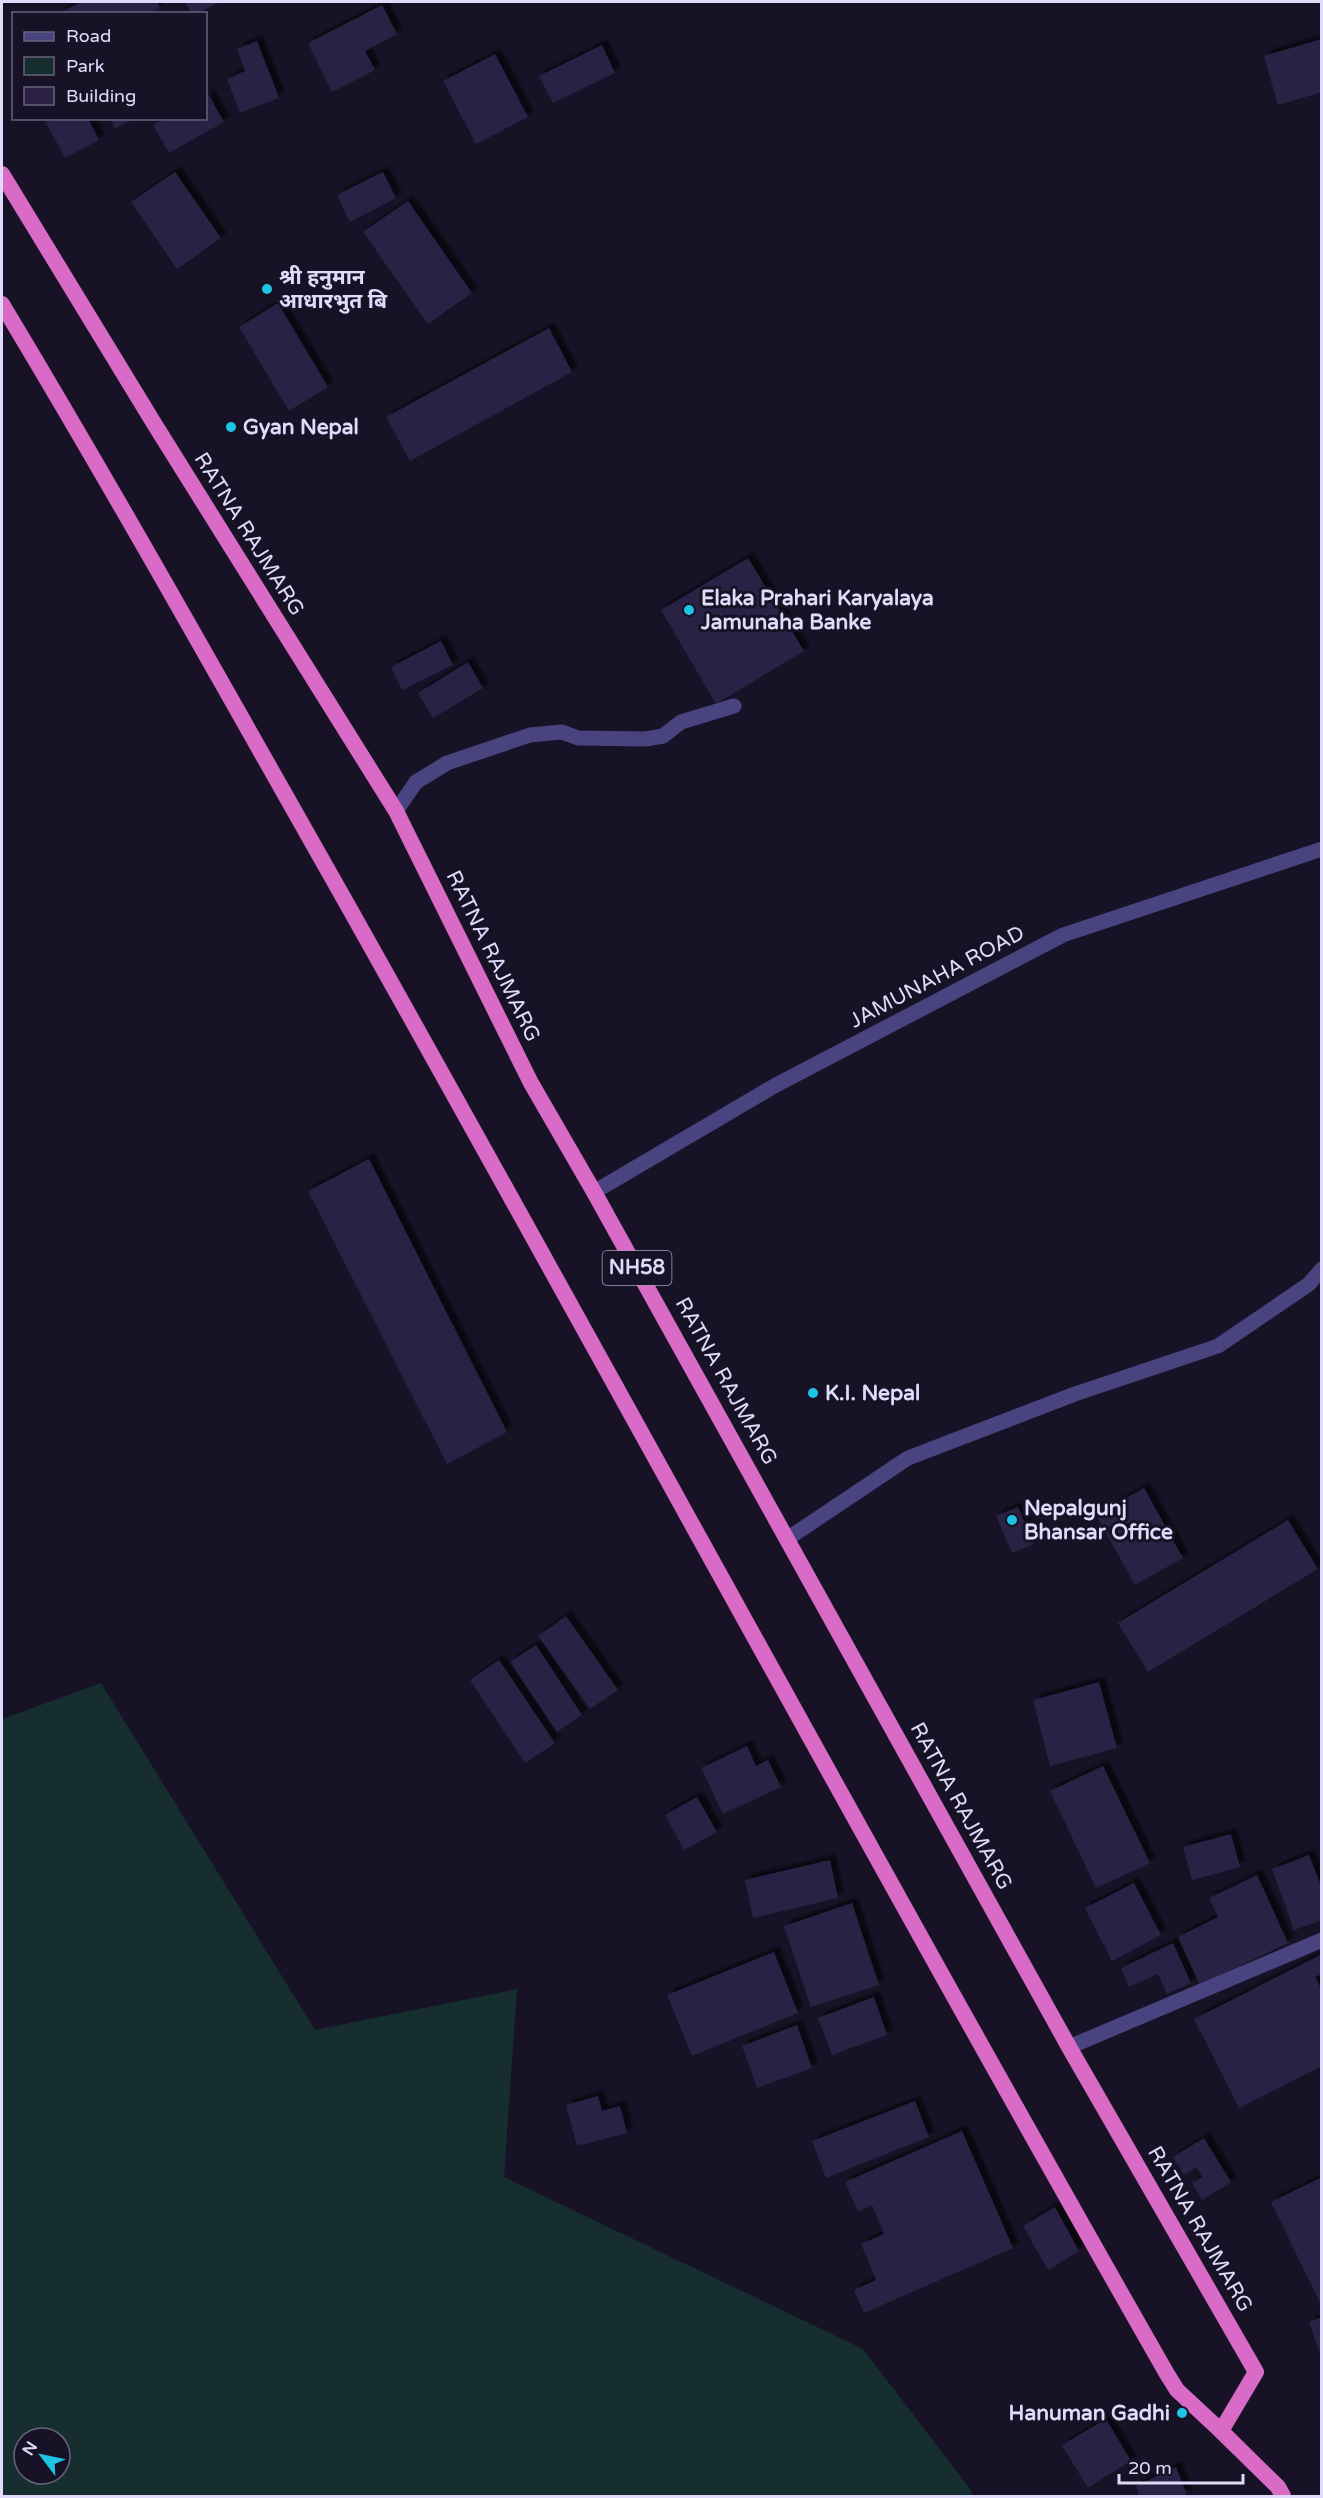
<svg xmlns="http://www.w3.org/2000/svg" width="1323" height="2498" viewBox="0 0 1323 2498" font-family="'Varela Round','Noto Sans Devanagari',sans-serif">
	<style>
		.green { fill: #162e2f; fill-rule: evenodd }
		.building { fill: #2a2144; filter: url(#shadow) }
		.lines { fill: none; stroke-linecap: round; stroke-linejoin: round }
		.service { stroke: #49437f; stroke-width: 15 }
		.minor { stroke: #49437f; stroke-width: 15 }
		.tertiary { stroke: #49437f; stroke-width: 15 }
		.trunk { stroke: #d96ac5; stroke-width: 16 }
		.poi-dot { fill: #1ec4e4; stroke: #171225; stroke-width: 2 }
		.labels { text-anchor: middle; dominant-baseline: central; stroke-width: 6; stroke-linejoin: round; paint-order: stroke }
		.shield { fill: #171225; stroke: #a49fbb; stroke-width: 1.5 }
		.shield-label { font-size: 20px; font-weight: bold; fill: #e1dbfb }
		.poi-label { font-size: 21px; font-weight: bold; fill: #e1dbfb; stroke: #171225; text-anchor: start }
		.street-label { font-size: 21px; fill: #e1dbfb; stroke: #171225 }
	</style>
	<defs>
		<filter id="shadow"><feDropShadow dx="5.5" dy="-5.5" stdDeviation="1.5" flood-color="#0009"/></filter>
	</defs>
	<rect width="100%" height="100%" fill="#171225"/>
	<path class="green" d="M101,1683L315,2030L517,1989L504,2177L863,2349L971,2490L972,2496H2V1719ZM24,2438H60V2474H24Z"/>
	<g class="building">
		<polygon points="81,2 157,2 160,8 149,14 58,14"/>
		<polygon points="185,2 219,2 197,14 192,14"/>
		<polygon points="382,5 397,34 365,51 375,70 332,92 308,43"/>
		<polygon points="1322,39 1322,92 1278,105 1264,56"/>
		<polygon points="257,41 279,98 240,113 227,79 245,71 237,49"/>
		<polygon points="602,45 615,73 553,103 539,76"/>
		<polygon points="495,54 528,117 476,144 443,81"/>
		<polygon points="208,94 224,122 169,153 153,125 165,118 206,118 206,95"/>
		<polygon points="50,118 88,118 99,140 65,158 45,121"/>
		<polygon points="110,118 134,118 115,129"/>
		<polygon points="175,172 221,238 177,269 131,202"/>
		<polygon points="383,172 396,198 350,222 337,195"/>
		<polygon points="408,201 472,293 428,324 363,232"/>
		<polygon points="278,303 328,387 289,411 239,327"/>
		<polygon points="549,328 572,372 410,461 386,417"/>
		<polygon points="748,558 804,651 716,704 661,610"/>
		<polygon points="441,641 453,665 402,690 391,667"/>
		<polygon points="468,662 483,688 433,718 418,693"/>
		<polygon points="369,1159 507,1432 447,1464 308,1191"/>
		<polygon points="1144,1488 1183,1558 1135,1585 1096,1515"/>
		<polygon points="1018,1507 1034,1544 1012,1553 996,1516"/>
		<polygon points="1288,1520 1318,1569 1148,1672 1118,1623"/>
		<polygon points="566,1616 618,1690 590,1709 538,1636"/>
		<polygon points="536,1645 582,1715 557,1732 510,1662"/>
		<polygon points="499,1660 555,1743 525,1763 470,1680"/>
		<polygon points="1099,1682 1117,1748 1050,1766 1033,1700"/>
		<polygon points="747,1746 756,1766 768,1760 781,1787 723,1814 701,1768"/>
		<polygon points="1103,1766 1150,1863 1096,1888 1050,1791"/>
		<polygon points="697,1797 717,1832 684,1850 665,1815"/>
		<polygon points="1231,1834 1240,1867 1192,1880 1183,1847"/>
		<polygon points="1309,1855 1322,1888 1322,1920 1294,1930 1272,1869"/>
		<polygon points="830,1860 838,1898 753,1918 745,1880"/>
		<polygon points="1257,1875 1288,1943 1200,1985 1178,1937 1218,1917 1209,1898"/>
		<polygon points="1134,1883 1161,1935 1112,1961 1085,1908"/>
		<polygon points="852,1903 879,1985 811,2007 784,1926"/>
		<polygon points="1173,1943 1191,1983 1167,1994 1158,1974 1129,1987 1121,1968"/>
		<polygon points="774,1952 798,2013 692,2056 667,1995"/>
		<polygon points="1322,1954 1322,1974 1315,1977 1322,1990 1322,2066 1239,2108 1194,2019"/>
		<polygon points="874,1997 887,2035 832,2055 818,2018"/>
		<polygon points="797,2025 812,2068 757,2088 742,2046"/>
		<polygon points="598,2096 602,2111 620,2106 627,2133 577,2146 566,2105"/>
		<polygon points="915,2101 929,2137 826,2178 812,2141"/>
		<polygon points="962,2131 1013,2248 864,2313 854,2290 876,2280 861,2244 884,2234 872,2205 858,2212 845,2182"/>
		<polygon points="1204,2138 1231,2182 1202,2200 1192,2183 1202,2177 1197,2167 1184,2175 1173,2157"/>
		<polygon points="1322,2177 1322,2307 1271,2202"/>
		<polygon points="1055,2207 1079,2251 1048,2270 1023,2226"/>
		<polygon points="1322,2317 1322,2356 1321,2357 1309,2322"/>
		<polygon points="1106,2419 1131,2461 1088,2488 1062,2445"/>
		<polygon points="1176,2467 1187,2495 1139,2496 1136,2486"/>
	</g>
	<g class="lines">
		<polyline class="service" points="396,811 416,782 447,763 530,735 562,732 578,738 646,739 663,736 681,722 734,706"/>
		<g class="minor">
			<polyline points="787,1539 908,1458 1075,1394 1218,1346 1309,1284 1322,1269"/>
			<polyline points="1069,2047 1322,1940"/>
		</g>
		<polyline class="tertiary" points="594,1192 776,1085 1063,935 1322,849"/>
		<g class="trunk">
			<polyline points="2,174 155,425 396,811 531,1083 594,1192 1069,2047 1256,2372 1221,2431 1278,2487 1283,2496"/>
			<path d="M2,304C121,502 233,703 347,904C622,1393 889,1887 1167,2374L1177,2390L1221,2431"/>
		</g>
	</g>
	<g class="poi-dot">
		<circle cx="267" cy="289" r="6"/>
		<circle cx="231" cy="427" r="6"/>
		<circle cx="689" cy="610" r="6"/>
		<circle cx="813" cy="1393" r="6"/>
		<circle cx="1012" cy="1520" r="6"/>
		<circle cx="1182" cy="2413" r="6"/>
	</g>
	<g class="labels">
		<rect class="shield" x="602.5" y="1251" width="69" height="34" rx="4.5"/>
		<g class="shield-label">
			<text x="637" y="1268">NH58</text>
		</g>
		<g class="poi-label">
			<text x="279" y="277">श्री हनुमान<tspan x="279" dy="24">आधारभुत बि</tspan></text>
			<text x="243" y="427">Gyan Nepal</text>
			<text x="701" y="598">Elaka Prahari Karyalaya<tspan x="701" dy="24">Jamunaha Banke</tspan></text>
			<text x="825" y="1393">K.I. Nepal</text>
			<text x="1024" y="1508">Nepalgunj<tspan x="1024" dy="24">Bhansar Office</tspan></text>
			<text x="1170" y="2413" text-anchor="end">Hanuman Gadhi</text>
		</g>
		<g class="street-label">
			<text transform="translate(249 534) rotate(58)">RATNA RAJMARG</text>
			<text transform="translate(493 956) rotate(64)">RATNA RAJMARG</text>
			<text transform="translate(937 977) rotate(-28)">JAMUNAHA ROAD</text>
			<text transform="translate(726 1381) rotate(61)">RATNA RAJMARG</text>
			<text transform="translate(961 1806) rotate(61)">RATNA RAJMARG</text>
			<text transform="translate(1200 2229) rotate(60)">RATNA RAJMARG</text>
		</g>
	</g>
	<rect width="1323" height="2498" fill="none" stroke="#e1dbfb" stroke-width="6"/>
	<rect x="12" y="12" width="195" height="108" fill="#171225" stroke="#68627b" stroke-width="1.5"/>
	<rect x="24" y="32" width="30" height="9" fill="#49437f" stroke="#68627b" stroke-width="1.5"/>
	<text x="66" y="42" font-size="18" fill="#e1dbfb">Road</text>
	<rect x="24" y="57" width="30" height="18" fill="#162e2f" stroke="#68627b" stroke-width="1.5"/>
	<text x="66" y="72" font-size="18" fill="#e1dbfb">Park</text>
	<rect x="24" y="87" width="30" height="18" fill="#2a2144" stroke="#68627b" stroke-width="1.5"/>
	<text x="66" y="102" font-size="18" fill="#e1dbfb">Building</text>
	<g transform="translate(42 2456) rotate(302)"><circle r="28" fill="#171225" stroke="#68627b" stroke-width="1.5"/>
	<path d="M0-4.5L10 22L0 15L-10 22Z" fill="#1ec4e4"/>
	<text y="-9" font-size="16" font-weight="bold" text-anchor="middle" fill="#e1dbfb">N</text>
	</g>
	<path d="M1119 2474v9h124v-9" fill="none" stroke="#e1dbfb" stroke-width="3"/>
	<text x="1128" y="2474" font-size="18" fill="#e1dbfb" stroke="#171225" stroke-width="4.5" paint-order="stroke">20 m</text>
</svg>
